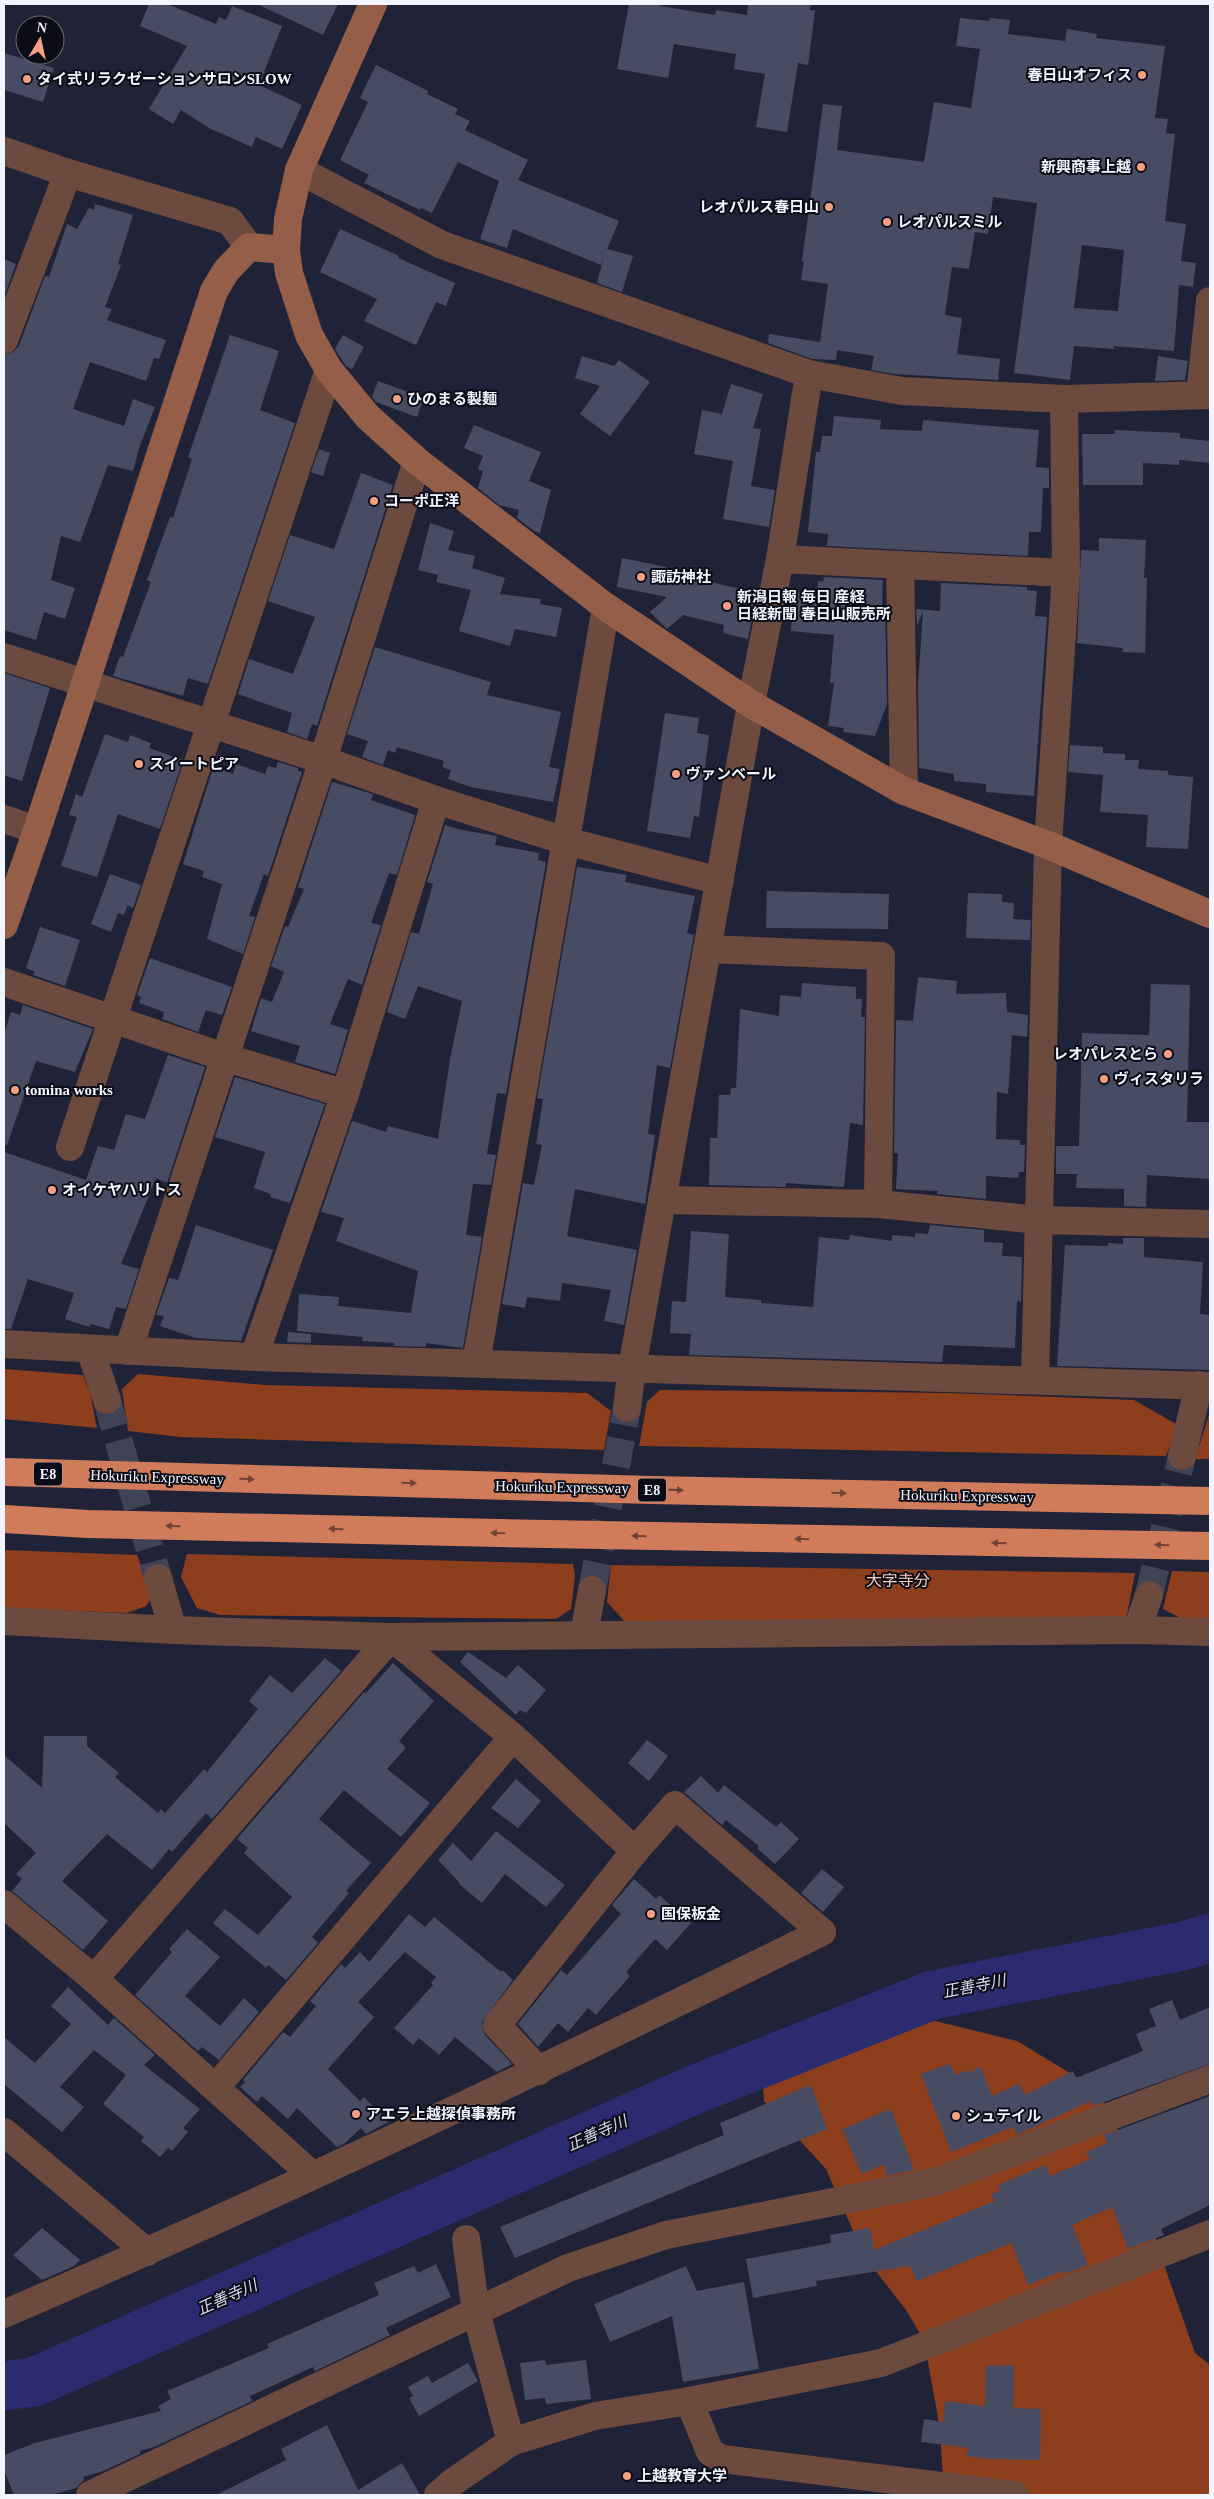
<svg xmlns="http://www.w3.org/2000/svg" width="1214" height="2499" viewBox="0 0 1214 2499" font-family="'Times New Roman','Noto Sans JP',serif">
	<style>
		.forest { fill: #8d3f1d }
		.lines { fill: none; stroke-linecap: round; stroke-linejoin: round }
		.river { stroke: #2b2b6f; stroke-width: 49 }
		.building { fill: #484c63; fill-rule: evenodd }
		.street-tunnel { stroke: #404255; stroke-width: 28; stroke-dasharray: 28 14; stroke-linecap: butt }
		.street { stroke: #6c4a3d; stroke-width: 28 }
		.secondary { stroke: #955e49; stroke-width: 28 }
		.highway { stroke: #d07b5a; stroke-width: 28 }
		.oneway { fill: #6e4438 }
		.poi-dot { fill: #f2a080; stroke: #0b0c15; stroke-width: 2 }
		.labels { text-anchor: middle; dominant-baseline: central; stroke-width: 4; stroke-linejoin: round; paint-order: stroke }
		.shield { fill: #0b0c15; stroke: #adaeb9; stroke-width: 1 }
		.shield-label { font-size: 14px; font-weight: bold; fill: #f2f4ff }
		.poi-label { font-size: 15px; font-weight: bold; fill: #f2f4ff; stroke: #0b0c15; text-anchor: start }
		.street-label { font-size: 15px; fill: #f2f4ff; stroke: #0b0c15 }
		.neighbourhood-label { font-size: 16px; fill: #fdcebb; stroke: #0b0c15 }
		.water-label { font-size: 16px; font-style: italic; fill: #d6daef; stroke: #0b0c15 }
	</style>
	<rect width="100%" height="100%" fill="#202237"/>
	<g class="forest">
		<polygon points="4,1369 83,1375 90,1393 97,1428 4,1419"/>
		<polygon points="138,1374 265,1385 587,1393 611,1411 604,1450 180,1437 128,1431 122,1389"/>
		<polygon points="660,1390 949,1393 1134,1400 1178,1425 1166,1456 639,1446 647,1402"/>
		<polygon points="1210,1411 1210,1459 1195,1459 1210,1412"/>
		<polygon points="4,1550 137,1555 152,1597 146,1606 127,1613 4,1608"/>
		<polygon points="187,1554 573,1564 575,1576 571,1609 556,1619 220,1615 197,1608 181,1577"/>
		<polygon points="611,1565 1135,1573 1126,1620 627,1624 607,1602"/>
		<polygon points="1172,1571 1210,1572 1210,1623 1183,1619 1163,1609"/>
		<polygon points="927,2019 1017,2041 1098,2090 1133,2163 1163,2262 1195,2353 1210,2365 1210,2495 944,2495 940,2429 924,2340 906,2310 864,2256 826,2169 764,2101 762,2074 771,2043 834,2023"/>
	</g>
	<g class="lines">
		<polyline class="river" points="4,2386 34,2382 696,2089 933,1995 1183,1946 1210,1938"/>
	</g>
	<g class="building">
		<polygon points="149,4 167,4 216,24 219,17 226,20 232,6 282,26 259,85 302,105 282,149 256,137 252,147 209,128 181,110 173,124 149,109 187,46 140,26"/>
		<polygon points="257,4 338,4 323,35"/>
		<polygon points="629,4 661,4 660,6 715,15 716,10 747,15 748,4 811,4 810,10 815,10 808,65 798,63 787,132 756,127 765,74 734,69 736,54 674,44 668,78 617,69"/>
		<path d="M960,18L989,21L990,18L1010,20L1008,34L1065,41L1067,29L1097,34L1096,38L1165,46L1155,118L1168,119L1166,133L1175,134L1165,221L1186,224L1181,261L1196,263L1193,287L1179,285L1174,351L1114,346V349L1074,346L1070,380L1014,373L1037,203L993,197L988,234L975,232L969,269L952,267L945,315L962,318L957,354L1000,359L998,380L894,374L871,370L874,356L837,350L836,360L812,359L768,343L769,334L820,342L828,284L801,280L804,261H802L823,104L842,106L837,150L924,162L934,102L971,108L980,49L956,46ZM1082,245L1124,250L1118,311L1074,308Z"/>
		<polygon points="4,53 54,68 43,102 4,90"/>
		<polygon points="376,65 428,91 427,94 458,109 455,114 470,121 465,130 528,160 518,180 619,221 607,249 633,256 622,292 597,283 604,256 601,265 513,229 507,248 480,239 499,181 458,162 432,213 421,208 420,210 364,183 369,175 340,160 368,102 360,98"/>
		<polygon points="95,204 133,215 118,264 121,265 105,307 112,309 107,320 166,340 159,359 154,358 146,381 90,362 73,409 124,426 133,399 155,407 139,448 133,471 108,465 80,542 61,536 51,580 75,588 65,619 44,612 36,640 4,630 4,355 13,352 19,346 45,276 49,277 67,224 77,229 89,208 94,210"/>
		<polygon points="340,229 399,256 398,258 455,283 446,306 436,302 416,345 364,321 377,299 320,272"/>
		<polygon points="4,259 16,264 4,297"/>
		<polygon points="230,335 279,351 260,410 295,423 208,684 188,678 183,696 113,676 120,656 123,657 151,582 147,580 170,517 173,518 192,459 188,457"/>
		<polygon points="343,335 364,347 352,369 346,366 335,349"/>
		<polygon points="582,356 614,366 619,360 650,382 610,436 580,414 600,386 575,378"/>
		<polygon points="1158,356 1188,361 1185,380 1155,381"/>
		<polygon points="378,381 424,398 417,417 376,402 372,397"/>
		<polygon points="731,384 763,394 753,428 761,429 751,486 775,490 769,527 723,519 733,461 694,454 702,410 722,414"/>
		<polygon points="834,416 881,420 880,429 922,431 923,420 1039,430 1036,467 1049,468 1049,488 1043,488 1041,532 1029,532 1028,556 827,546 828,534 808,532 816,452 820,452 822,436 832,436"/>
		<polygon points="474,425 541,452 529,481 551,490 540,533 534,531 517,518 519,510 499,505 478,488 483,471 478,469 483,456 464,448"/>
		<polygon points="1115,430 1180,433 1180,438 1210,441 1210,463 1179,460 1179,465 1143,463 1143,485 1083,485 1082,434 1115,434"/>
		<polygon points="319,449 330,453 323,476 311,472"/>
		<polygon points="361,473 393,485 317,726 312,724 307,739 287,732 292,713 238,694 249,659 293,674 315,617 268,601 290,535 334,549"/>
		<polygon points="430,523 454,531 448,550 475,556 472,568 505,578 500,594 541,599 540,604 562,608 556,637 515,629 510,646 459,631 471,590 436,582 438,575 418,570"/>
		<polygon points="1099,538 1146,540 1144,578 1147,578 1145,653 1122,652 1123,648 1077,643 1081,550 1099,551"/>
		<polygon points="622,558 666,567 665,571 757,593 748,639 723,633 724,625 683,615 667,629 650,612 667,597 617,587"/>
		<polygon points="824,577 883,580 882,606 885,606 887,704 875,736 843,732 844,728 828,726 834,683 830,683 834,635 791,631 794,592 817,594 818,581 823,582"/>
		<polygon points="941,583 1027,587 1027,590 1037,591 1035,616 1047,617 1034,796 986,792 986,784 954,781 954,774 919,768 918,685 923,611 917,626 916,609 940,611"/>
		<polygon points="375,647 491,682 487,695 561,712 549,767 560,769 553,802 471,787 448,779 451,770 442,767 444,761 397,747 395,753 388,750 383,765 362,757 368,741 347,734"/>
		<polygon points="4,673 50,688 22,781 4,775"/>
		<polygon points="665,713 699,718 697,733 709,735 699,817 694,816 690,838 647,831"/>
		<polygon points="105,734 128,742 130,735 151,743 149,748 183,760 160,829 118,814 97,877 61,866 77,817 69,815 76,794 82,797"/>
		<polygon points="1070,745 1103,747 1103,753 1125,754 1125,760 1139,760 1138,769 1168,771 1168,775 1193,777 1188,849 1146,847 1148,815 1100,812 1103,775 1068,772"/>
		<polygon points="278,762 298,768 298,771 302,772 268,876 264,874 249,916 255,917 243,954 207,939 222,884 202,877 204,871 183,864 212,771 216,772 218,768 233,774 236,764 265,774 268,766 276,768"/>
		<polygon points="332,782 373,794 371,800 415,815 397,875 389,873 371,923 381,925 362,985 348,979 330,1024 348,1030 335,1074 295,1062 300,1046 251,1031 261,998 272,1002 284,972 271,966 285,926 288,927 304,889 298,887"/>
		<polygon points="445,825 462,830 497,836 495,845 539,853 538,860 546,862 506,1094 497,1093 487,1154 496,1155 491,1185 473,1184 466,1235 482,1237 463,1348 426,1343 426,1347 394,1346 394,1343 362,1341 363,1337 297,1331 299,1294 339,1297 338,1306 411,1313 418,1271 336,1241 344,1218 321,1212 352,1121 386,1132 388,1126 438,1139 450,1059 462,1001 418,986 405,1019 387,1012 411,932 419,934 433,884 427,882"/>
		<polygon points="577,867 627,875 625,882 695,896 687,933 694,935 670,1068 657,1065 648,1134 655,1135 645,1204 575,1189 567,1236 637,1250 624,1325 604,1321 611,1290 562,1283 560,1301 527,1297 525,1308 502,1304 523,1183 534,1185 542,1145 536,1144 543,1099 537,1098"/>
		<polygon points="110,874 141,885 133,908 128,905 124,915 118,913 111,932 91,924"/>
		<polygon points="767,891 889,894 888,929 766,928"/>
		<polygon points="968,893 1002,894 1002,902 1014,903 1013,919 1031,920 1030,940 966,938"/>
		<polygon points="40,927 80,940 65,986 33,975 35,972 26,968"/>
		<polygon points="150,958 232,987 222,1015 206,1010 198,1032 162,1019 164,1012 139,1003 141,997 137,995"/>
		<polygon points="918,977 957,981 956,994 1006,993 1007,1012 1028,1015 1027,1037 1012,1035 1008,1094 997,1092 996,1139 1020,1140 1020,1145 1025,1145 1024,1172 1019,1172 1018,1178 986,1176 986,1199 937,1194 938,1191 896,1189 898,1153 894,1153 896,1020 913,1021"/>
		<polygon points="802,983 856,987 856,999 862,999 861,1017 865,1017 863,1125 850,1123 844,1187 786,1183 786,1187 709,1185 710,1138 717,1138 719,1095 730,1095 731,1088 736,1088 740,1009 779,1016 780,995 801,997"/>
		<polygon points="1151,984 1190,985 1187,1122 1210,1122 1210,1179 1147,1175 1146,1207 1124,1206 1124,1189 1076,1188 1077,1174 1056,1174 1056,1146 1079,1146 1082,1033 1149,1035"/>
		<polygon points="23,1005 93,1029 75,1072 36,1061 7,1145 4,1145 4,1034 11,1012 20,1015"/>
		<polygon points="168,1055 205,1067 167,1183 156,1178 121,1264 139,1269 126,1309 116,1307 109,1329 91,1324 89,1327 65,1319 74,1293 28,1279 11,1329 4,1329 4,1152 86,1180 98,1146 114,1150 126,1114 145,1119"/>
		<polygon points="235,1077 325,1104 290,1203 270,1197 271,1194 254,1188 265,1152 215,1137"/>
		<polygon points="196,1225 273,1250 241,1341 196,1338 160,1326 164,1316 156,1315 169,1278 178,1280"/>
		<polygon points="930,1225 984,1230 984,1242 1003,1243 1002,1256 1022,1257 1021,1302 1017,1301 1015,1348 944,1345 942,1362 689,1355 691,1334 670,1333 672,1301 686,1302 691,1231 729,1234 725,1297 761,1300 761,1303 813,1307 819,1237 849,1240 850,1235 892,1241 892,1235 915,1237 915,1233 928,1234"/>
		<polygon points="1123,1238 1144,1238 1144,1257 1203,1262 1200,1314 1210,1315 1210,1370 1057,1366 1065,1245 1108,1246 1108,1243 1123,1244"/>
		<polygon points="288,1332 311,1334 311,1343 287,1342"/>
		<polygon points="468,1652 506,1678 518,1665 546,1690 526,1713 520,1710 516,1715 460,1662"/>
		<polygon points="325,1658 341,1671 212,1819 206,1813 172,1852 169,1849 152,1870 107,1834 62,1881 108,1921 83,1950 12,1891 22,1879 16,1874 36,1853 4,1823 4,1755 42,1788 44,1736 87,1736 87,1746 119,1773 115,1777 158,1813 161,1809 165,1813 204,1769 207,1772 258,1709 249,1701 270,1675 292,1693"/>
		<polygon points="393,1663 434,1701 399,1741 406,1748 387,1769 430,1803 401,1837 344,1790 319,1819 371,1863 346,1891 349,1893 312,1937 318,1943 286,1980 268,1965 266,1968 213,1923 225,1909 258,1935 292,1897 244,1853 248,1848 237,1839 364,1692 366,1693"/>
		<polygon points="647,1740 668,1756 649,1781 628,1763"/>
		<polygon points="701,1776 718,1793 724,1785 776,1827 781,1822 799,1839 775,1864 757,1848 759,1846 726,1820 722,1825 684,1792"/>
		<polygon points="516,1779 541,1801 518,1828 491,1808"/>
		<polygon points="496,1831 565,1885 546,1907 505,1874 482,1903 459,1884 459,1882 438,1860 453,1843 471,1861"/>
		<polygon points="822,1869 844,1887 823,1912 801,1893"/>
		<polygon points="634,1879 656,1899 659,1895 691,1923 667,1950 655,1939 626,1972 630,1976 596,2015 588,2008 568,2032 558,2023 538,2047 518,2024 561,1970 567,1975 621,1914 612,1905"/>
		<polygon points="409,1914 425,1927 434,1917 501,1972 502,1970 513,1980 482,2022 485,2035 512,2064 497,2072 455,2037 439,2055 419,2038 413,2045 394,2028 433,1985 431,1983 436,1977 405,1952 358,2002 374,2017 328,2069 360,2101 364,2097 388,2122 366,2134 361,2128 344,2144 337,2147 297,2108 288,2119 262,2096 257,2102 240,2087 245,2082 243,2080 283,2032 290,2037 316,2006 310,2001 341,1964 345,1968 360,1952 369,1962"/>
		<polygon points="187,1929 220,1957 185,1996 220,2026 244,1998 259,2012 219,2060 202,2047 198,2051 135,1995 172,1952 169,1949"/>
		<polygon points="68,1987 108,2025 114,2018 155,2055 144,2065 200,2109 183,2128 188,2132 172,2151 168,2148 160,2157 141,2141 144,2137 103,2104 126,2075 94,2050 60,2087 84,2107 62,2132 4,2084 4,2037 35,2063 71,2024 51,2006"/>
		<polygon points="1172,2000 1180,2020 1210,2007 1210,2064 1093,2106 1091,2101 1016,2135 1013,2127 951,2152 921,2074 949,2064 956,2075 967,2070 968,2073 981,2067 992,2096 1019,2084 1025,2095 1073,2071 1076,2078 1143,2051 1136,2034 1156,2026 1149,2009"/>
		<polygon points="811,2085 827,2129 515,2258 500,2227 724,2135 720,2123"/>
		<polygon points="1210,2096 1210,2205 1161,2229 1164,2235 1128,2249 1112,2207 1072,2225 1088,2265 1064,2274 1063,2271 1028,2285 1011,2243 917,2281 910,2266 816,2281 817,2286 753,2298 746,2259 831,2243 830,2235 870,2228 874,2250 995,2201 991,2194 1000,2190 998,2185 1045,2165 1050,2176 1090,2159 1086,2152 1107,2143 1104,2135"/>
		<polygon points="891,2109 914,2170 886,2176 885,2164 862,2174 842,2129"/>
		<polygon points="42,2228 80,2260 74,2266 42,2280 13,2255"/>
		<polygon points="436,2264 451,2297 386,2328 390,2335 315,2371 313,2367 250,2396 252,2401 154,2447 140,2451 140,2454 103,2471 83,2477 84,2480 76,2488 51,2495 14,2495 4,2470 4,2455 35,2443 161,2411 158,2406 171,2399 167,2391 269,2348 267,2344 379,2295 374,2283 414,2266 418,2273"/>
		<polygon points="686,2266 697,2291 744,2282 759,2369 683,2382 672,2316 610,2342 594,2304"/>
		<polygon points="545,2360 546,2365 586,2360 591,2399 546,2404 545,2398 525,2400 520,2363"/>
		<polygon points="468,2363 478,2381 419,2416 409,2398 413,2396 408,2387 428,2376 432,2383"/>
		<polygon points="986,2365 1014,2366 1013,2408 1041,2409 1040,2460 992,2459 966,2456 968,2448 921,2442 924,2419 943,2422 945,2401 985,2406"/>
		<polygon points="327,2425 358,2490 402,2463 420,2495 216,2495 286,2460 281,2449"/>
	</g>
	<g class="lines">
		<g class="street-tunnel">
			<polyline points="107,1400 158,1578"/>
			<polyline points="592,1590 627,1408"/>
			<polyline points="1149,1595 1182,1456"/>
		</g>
		<g class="street">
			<polyline points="4,151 68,173 230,221 249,247"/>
			<polyline points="299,170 442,245 809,374 902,391 1064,399 1210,395"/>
			<polyline points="4,340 68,173"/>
			<polyline points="1200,395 1210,301"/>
			<polyline points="780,559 1066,573"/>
			<polyline points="900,565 904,791"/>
			<polyline points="4,657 323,760 436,800 566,841 720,881"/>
			<polyline points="4,819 37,830"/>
			<polyline points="707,949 881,956 878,1204"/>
			<polyline points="4,982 224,1057 345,1094"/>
			<polyline points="70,1147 329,370"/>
			<polyline points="662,1200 878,1204 1039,1220 1210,1224"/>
			<polyline points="4,1344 254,1357 1210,1386"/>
			<polyline points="90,1349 107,1400"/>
			<polyline points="128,1351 323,760 417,461"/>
			<polyline points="254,1357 345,1094 436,800"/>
			<polyline points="476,1363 606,607"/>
			<polyline points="1035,1380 1048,845 1066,573 1064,399"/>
			<polyline points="627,1408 632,1368 751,704 780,559 809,374"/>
			<polyline points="1182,1456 1199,1385"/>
			<polyline points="158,1578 173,1630"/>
			<polyline points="4,1621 173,1630 391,1637 1137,1630 1210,1632"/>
			<polyline points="1137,1630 1149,1595"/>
			<polyline points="584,1635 592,1590"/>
			<polyline points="4,1904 94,1979 312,2175"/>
			<polyline points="94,1979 391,1637"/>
			<polyline points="539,2071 497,2025 635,1851"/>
			<polyline points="216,2087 513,1737"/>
			<polyline points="4,2132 147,2252"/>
			<polyline points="466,2239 476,2312 511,2442"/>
			<path d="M4,2314C280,2195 552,2065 822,1932L675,1805L635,1851L513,1737L391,1637"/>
			<polyline points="689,2401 710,2452 722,2459 1015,2495"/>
			<polyline points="90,2495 568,2268 666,2235 935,2182 1210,2079"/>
			<polyline points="438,2495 453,2482 511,2442 595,2416 689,2401 881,2363 1210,2234"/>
		</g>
		<g class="secondary">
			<polyline points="373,4 299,170 288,219 286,250 289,273 309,335 329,370 368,417 417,461 606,607 751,704 904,791 1048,845 1210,914"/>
			<polyline points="4,925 37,830 214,291 226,271 249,247 286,250"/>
		</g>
		<g class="highway">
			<polyline points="4,1472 652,1490 1210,1501"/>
			<polyline points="4,1519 88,1524 547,1534 1210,1546"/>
		</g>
	</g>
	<defs><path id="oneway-solid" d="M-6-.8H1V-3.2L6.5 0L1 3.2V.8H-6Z" transform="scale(1.25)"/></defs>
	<g class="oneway">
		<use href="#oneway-solid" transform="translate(247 1479) rotate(1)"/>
		<use href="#oneway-solid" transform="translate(409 1483) rotate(1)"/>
		<use href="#oneway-solid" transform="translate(676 1490) rotate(1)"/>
		<use href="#oneway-solid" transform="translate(839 1493) rotate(1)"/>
		<use href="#oneway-solid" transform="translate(173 1526) rotate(-179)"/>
		<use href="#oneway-solid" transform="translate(336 1529) rotate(-179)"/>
		<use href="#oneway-solid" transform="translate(498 1533) rotate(-179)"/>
		<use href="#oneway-solid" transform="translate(639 1536) rotate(-179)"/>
		<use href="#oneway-solid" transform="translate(802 1539) rotate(-179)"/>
		<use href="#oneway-solid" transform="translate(999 1543) rotate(-179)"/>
		<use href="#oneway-solid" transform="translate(1162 1545) rotate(-179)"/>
	</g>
	<g class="poi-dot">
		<circle cx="1142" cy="75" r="5"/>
		<circle cx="27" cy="79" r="5"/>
		<circle cx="1141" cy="167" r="5"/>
		<circle cx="829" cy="207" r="5"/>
		<circle cx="887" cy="222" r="5"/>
		<circle cx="397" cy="399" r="5"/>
		<circle cx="374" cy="501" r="5"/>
		<circle cx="641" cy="577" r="5"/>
		<circle cx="727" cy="606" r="5"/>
		<circle cx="139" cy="764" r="5"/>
		<circle cx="676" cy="774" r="5"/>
		<circle cx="1168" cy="1054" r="5"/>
		<circle cx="1104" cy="1079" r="5"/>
		<circle cx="15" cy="1090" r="5"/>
		<circle cx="52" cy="1190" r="5"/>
		<circle cx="651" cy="1914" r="5"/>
		<circle cx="356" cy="2114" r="5"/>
		<circle cx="956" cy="2116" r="5"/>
		<circle cx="627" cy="2476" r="5"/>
	</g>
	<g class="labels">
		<g class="shield">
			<rect x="34" y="1462.5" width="28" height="23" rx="4"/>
			<rect x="638" y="1478.5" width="28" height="23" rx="4"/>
		</g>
		<g class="shield-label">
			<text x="48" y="1474">E8</text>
			<text x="652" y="1490">E8</text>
		</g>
		<g class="poi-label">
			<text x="1132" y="75" text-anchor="end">春日山オフィス</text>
			<text x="37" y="79">タイ式リラクゼーションサロンSLOW</text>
			<text x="1131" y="167" text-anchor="end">新興商事上越</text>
			<text x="819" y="207" text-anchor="end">レオパルス春日山</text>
			<text x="897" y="222">レオパルスミル</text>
			<text x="407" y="399">ひのまる製麺</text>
			<text x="384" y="501">コーポ正洋</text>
			<text x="651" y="577">諏訪神社</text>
			<text x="737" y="597">新潟日報 毎日 産経<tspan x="737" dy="17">日経新聞 春日山販売所</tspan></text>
			<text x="149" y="764">スイートピア</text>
			<text x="686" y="774">ヴァンベール</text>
			<text x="1158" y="1054" text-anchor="end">レオパレスとら</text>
			<text x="1114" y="1079">ヴィスタリラ</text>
			<text x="25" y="1090">tomina works</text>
			<text x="62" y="1190">オイケヤハリトス</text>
			<text x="661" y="1914">国保板金</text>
			<text x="366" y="2114">アエラ上越探偵事務所</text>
			<text x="966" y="2116">シュテイル</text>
			<text x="637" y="2476">上越教育大学</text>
		</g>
		<g class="street-label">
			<text transform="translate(157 1477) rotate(2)">Hokuriku Expressway</text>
			<text transform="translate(562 1487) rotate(1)">Hokuriku Expressway</text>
			<text transform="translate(967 1496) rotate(1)">Hokuriku Expressway</text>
		</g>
		<g class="neighbourhood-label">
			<text x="898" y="1580">大字寺分</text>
		</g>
		<g class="water-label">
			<text transform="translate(974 1986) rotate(-11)">正善寺川</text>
			<text transform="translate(597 2133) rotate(-24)">正善寺川</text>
			<text transform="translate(227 2297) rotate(-24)">正善寺川</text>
		</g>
	</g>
	<rect width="1214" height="2499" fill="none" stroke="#f2f4ff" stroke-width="10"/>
	<g transform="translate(40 40) rotate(9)"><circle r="24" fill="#0b0c15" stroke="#676973"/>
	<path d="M0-4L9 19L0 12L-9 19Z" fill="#f2a080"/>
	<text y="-8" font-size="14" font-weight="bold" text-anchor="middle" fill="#f2f4ff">N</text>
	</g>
</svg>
